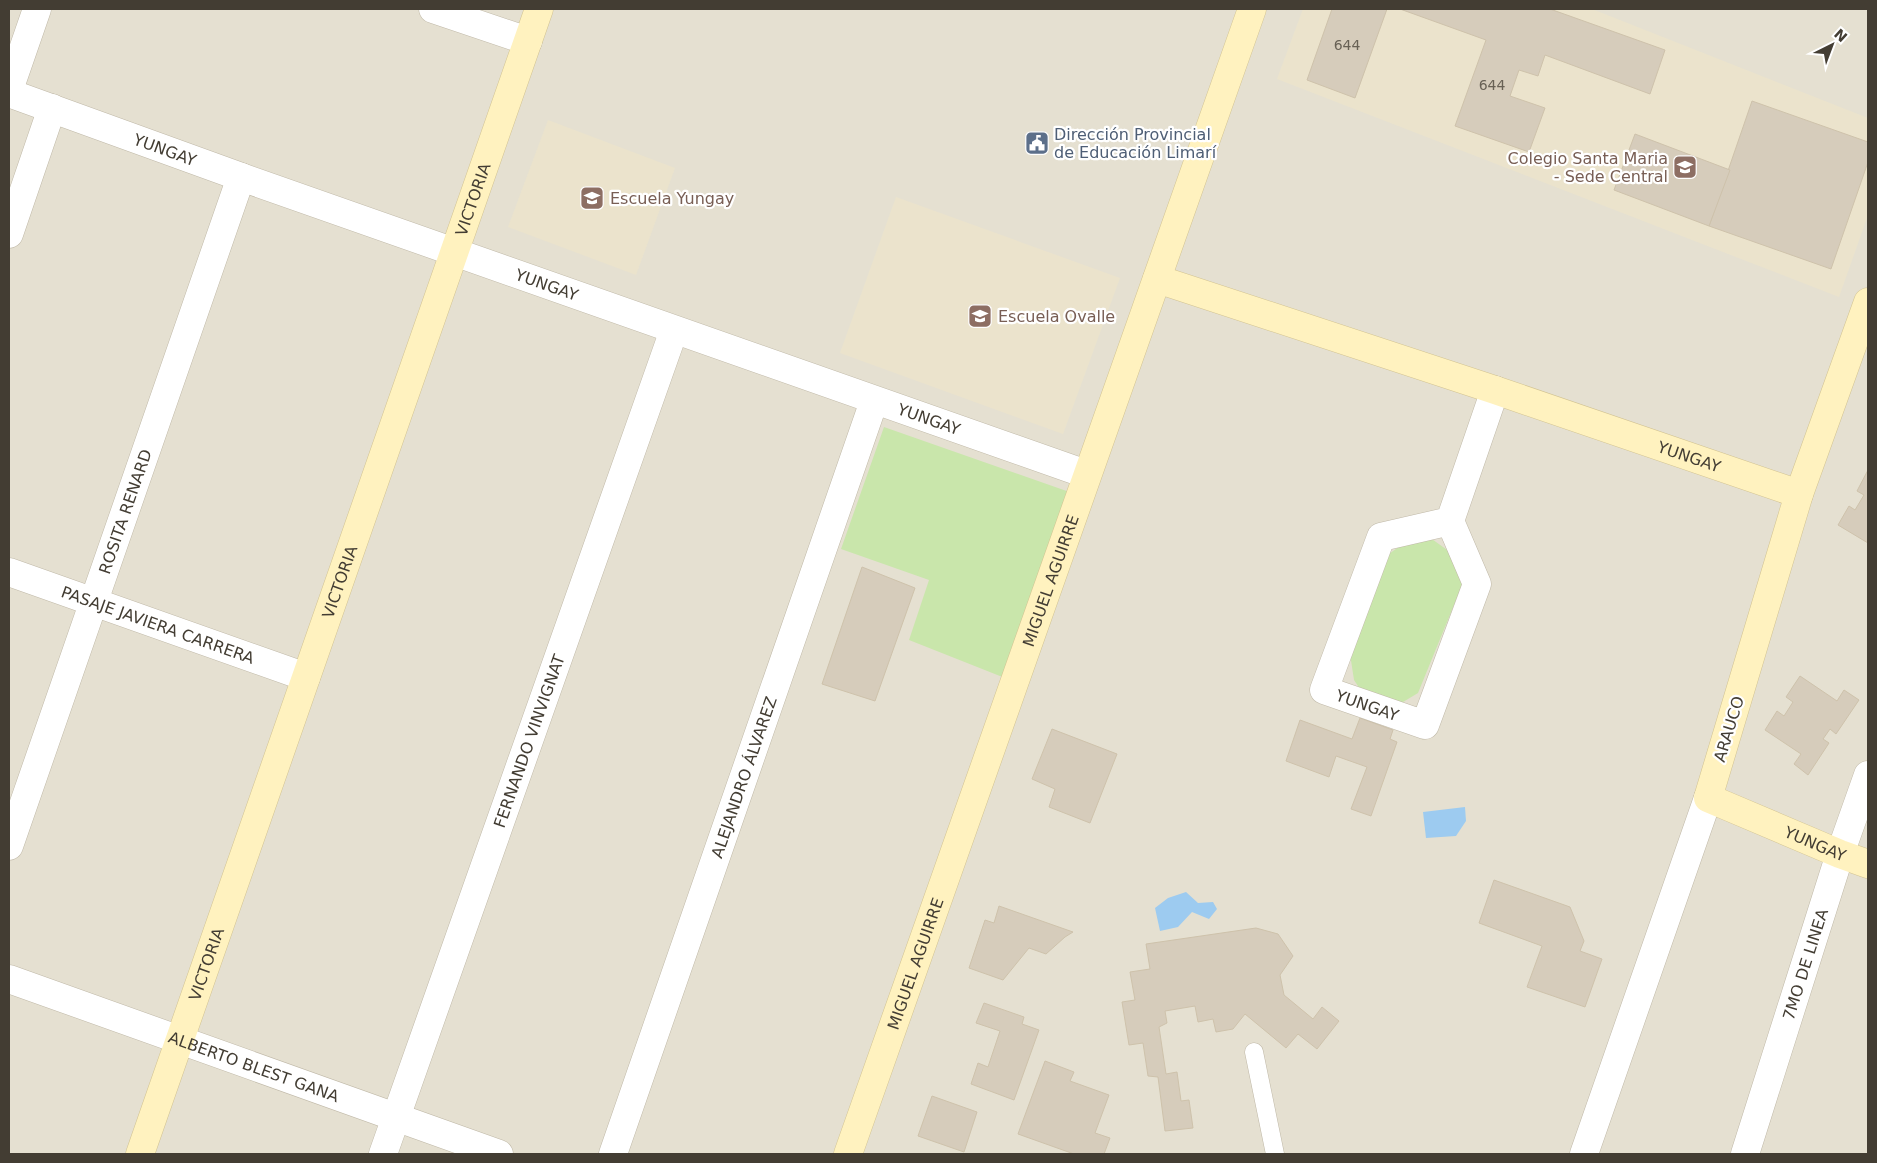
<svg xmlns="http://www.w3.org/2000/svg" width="1877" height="1163" viewBox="0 0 1877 1163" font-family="'DejaVu Sans',sans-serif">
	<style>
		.residential { fill: #e5e0d1 }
		.education { fill: #ebe3cc }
		.green { fill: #c9e6ab }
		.water { fill: #9dcbf0 }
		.building { fill: #d6ccbb; stroke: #cec2ab }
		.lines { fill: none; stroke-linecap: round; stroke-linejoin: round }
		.lane-casing { stroke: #c0b9a8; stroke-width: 19 }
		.street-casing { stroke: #c0b9a8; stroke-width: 29 }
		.secondary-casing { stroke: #d2c392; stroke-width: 29 }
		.lane { stroke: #fff; stroke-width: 18 }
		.street { stroke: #fff; stroke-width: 28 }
		.secondary { stroke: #fff2bf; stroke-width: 28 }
		.labels { text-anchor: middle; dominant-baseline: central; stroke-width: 4.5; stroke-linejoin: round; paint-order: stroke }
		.number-label { font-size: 14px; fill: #686155 }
		.service-label { font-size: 16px; fill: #4e5e75; stroke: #fff; text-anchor: start }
		.street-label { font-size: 16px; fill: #433d33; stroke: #fff }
		.education-label { font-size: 16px; fill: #785e54; stroke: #fff; text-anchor: start }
	</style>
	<rect width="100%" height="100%" fill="#f1eee3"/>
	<rect class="residential" x="9" y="9" width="1859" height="1145"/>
	<g class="education">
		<polygon points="1303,9 1592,9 1868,118 1868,215 1839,297 1277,79"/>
		<polygon points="548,120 675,168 636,275 508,227"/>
		<polygon points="896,197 1120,278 1063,434 840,353"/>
	</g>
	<g class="green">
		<polygon points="884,427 1078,495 1010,680 909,640 929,580 841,549"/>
		<polygon points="1429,537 1450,552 1463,583 1418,693 1398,705 1364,695 1354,680 1350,654 1386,556 1403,544"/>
	</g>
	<g class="water">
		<polygon points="1465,807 1466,821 1456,836 1426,838 1423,812"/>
		<polygon points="1186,892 1198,903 1213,902 1217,909 1209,919 1192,912 1178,927 1160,931 1155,908 1168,898"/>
	</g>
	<g class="building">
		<polygon points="1332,9 1387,9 1355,98 1307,80"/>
		<polygon points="1400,9 1550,9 1665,50 1650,94 1545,55 1538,76 1519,70 1510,96 1545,108 1529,152 1455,126 1486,40"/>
		<polygon points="1752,101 1868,142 1868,162 1831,269 1709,226"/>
		<polygon points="1635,134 1730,170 1709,226 1614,190"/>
		<polygon points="1868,470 1868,543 1838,525 1849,506 1855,510 1864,495 1857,491"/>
		<polygon points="862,567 915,588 875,701 822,684"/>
		<polygon points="1800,676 1837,701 1844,690 1859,700 1836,734 1830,729 1823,739 1829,743 1808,775 1794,764 1801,754 1765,730 1777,711 1784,716 1793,702 1786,697"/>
		<polygon points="1360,718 1393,730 1390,739 1397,742 1371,816 1351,809 1367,767 1336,756 1329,777 1286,761 1300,720 1352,739"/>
		<polygon points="1052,729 1117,754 1090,823 1049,807 1055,789 1032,779"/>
		<polygon points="1494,880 1570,907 1584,941 1580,951 1602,959 1585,1007 1527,987 1542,946 1479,923"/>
		<polygon points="999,906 1073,932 1065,937 1046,954 1029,948 1003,980 969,968 985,920 994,923"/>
		<polygon points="1256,928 1278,934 1293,956 1280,975 1284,995 1313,1019 1322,1007 1339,1021 1317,1049 1298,1034 1286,1048 1245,1014 1233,1029 1216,1032 1213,1019 1198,1022 1195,1006 1165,1011 1167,1023 1159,1027 1166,1074 1177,1072 1181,1101 1189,1100 1193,1128 1165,1131 1158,1077 1148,1076 1143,1043 1129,1045 1122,1002 1135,1000 1130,972 1150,969 1146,944"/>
		<polygon points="984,1003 1024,1017 1022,1024 1039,1030 1014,1100 971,1084 978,1063 988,1067 1000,1031 976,1023"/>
		<polygon points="1045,1061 1074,1072 1070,1081 1109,1095 1095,1133 1110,1138 1104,1154 1074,1154 1018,1134"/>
		<polygon points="932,1096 977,1112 964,1152 918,1136"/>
	</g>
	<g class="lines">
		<g class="lane-casing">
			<polyline id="lane" points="1254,1052 1275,1154"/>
		</g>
		<g class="street-casing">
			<g id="street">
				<polyline points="433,9 528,41"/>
				<polyline points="9,90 37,9"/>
				<path id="s1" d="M9,93L241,177L1086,474"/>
				<polyline points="9,234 52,108"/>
				<path id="s2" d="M1450,521L1381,537L1324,690L1425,725L1477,584L1450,521L1495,390"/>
				<path id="s3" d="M9,572L306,677"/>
				<path id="s4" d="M9,846L241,177"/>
				<path id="s5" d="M9,979L499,1154"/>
				<path id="s6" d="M383,1154L674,330"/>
				<path id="s7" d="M613,1154L874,401"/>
				<polyline points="1584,1154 1708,798"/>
				<path id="s8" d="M1745,1154L1840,854L1868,775"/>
			</g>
		</g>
		<g class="secondary-casing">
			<g id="secondary">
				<path id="s9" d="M1157,279L1495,390L1799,494"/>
				<path id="s10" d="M1868,302L1799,494L1708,798L1840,854L1868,864"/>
				<path id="s11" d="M140,1154L539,9"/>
				<path id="s12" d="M848,1154L1252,9"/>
			</g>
		</g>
		<use href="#lane" class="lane"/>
		<use href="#street" class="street"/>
		<use href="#secondary" class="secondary"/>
	</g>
	<defs>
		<g id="civic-square" transform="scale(1.25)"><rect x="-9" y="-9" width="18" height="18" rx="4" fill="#5c6f8a" stroke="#fff"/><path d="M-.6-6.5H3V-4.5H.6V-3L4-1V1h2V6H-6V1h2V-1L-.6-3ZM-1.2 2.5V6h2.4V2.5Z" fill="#fff"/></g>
		<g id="school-square" transform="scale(1.25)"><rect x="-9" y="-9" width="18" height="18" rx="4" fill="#8d6e63" stroke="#fff"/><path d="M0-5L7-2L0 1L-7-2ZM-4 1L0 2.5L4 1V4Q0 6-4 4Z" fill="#fff"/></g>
	</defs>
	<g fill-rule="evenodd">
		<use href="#civic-square" x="1037" y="143"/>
		<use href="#school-square" x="1685" y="167"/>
		<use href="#school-square" x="592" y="198"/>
		<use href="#school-square" x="980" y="316"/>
	</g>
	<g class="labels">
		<g class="number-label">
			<text x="1347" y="45">644</text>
			<text x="1492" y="85">644</text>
		</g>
		<g class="service-label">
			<text x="1054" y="134">Dirección Provincial<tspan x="1054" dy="18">de Educación Limarí</tspan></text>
		</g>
		<g class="street-label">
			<text stroke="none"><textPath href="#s1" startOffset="166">YUNGAY</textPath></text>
			<text stroke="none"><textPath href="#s11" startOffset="1011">VICTORIA</textPath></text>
			<text stroke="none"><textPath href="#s1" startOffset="571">YUNGAY</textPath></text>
			<text stroke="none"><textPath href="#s1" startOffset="976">YUNGAY</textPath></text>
			<text stroke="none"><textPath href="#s9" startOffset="561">YUNGAY</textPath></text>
			<text stroke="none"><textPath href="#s4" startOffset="354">ROSITA RENARD</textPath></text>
			<text stroke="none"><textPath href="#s12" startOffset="608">MIGUEL AGUIRRE</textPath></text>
			<text stroke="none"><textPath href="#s11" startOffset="606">VICTORIA</textPath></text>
			<text stroke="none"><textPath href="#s3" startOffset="158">PASAJE JAVIERA CARRERA</textPath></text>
			<text stroke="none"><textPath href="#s2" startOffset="280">YUNGAY</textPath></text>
			<text transform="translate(1729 729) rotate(-73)">ARAUCO</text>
			<text stroke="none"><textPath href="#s6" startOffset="438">FERNANDO VINVIGNAT</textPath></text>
			<text stroke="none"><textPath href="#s7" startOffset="399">ALEJANDRO ÁLVAREZ</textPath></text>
			<text stroke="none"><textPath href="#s10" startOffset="638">YUNGAY</textPath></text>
			<text stroke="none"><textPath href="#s12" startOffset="202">MIGUEL AGUIRRE</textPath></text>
			<text stroke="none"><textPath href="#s11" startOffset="201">VICTORIA</textPath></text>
			<text stroke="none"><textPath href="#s8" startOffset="199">7MO DE LINEA</textPath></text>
			<text stroke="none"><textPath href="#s5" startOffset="260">ALBERTO BLEST GANA</textPath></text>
		</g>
		<g class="education-label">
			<text x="1668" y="158" text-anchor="end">Colegio Santa Maria<tspan x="1668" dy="18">- Sede Central</tspan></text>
			<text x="610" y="198">Escuela Yungay</text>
			<text x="998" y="316">Escuela Ovalle</text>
		</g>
	</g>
	<rect width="1877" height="1163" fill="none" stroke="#433d33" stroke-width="20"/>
	<g transform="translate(1832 45) rotate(42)" stroke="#ffffff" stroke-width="4" paint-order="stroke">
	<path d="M0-4L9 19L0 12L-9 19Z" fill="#433d33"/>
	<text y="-8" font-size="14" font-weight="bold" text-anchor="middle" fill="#433d33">N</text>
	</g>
</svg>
